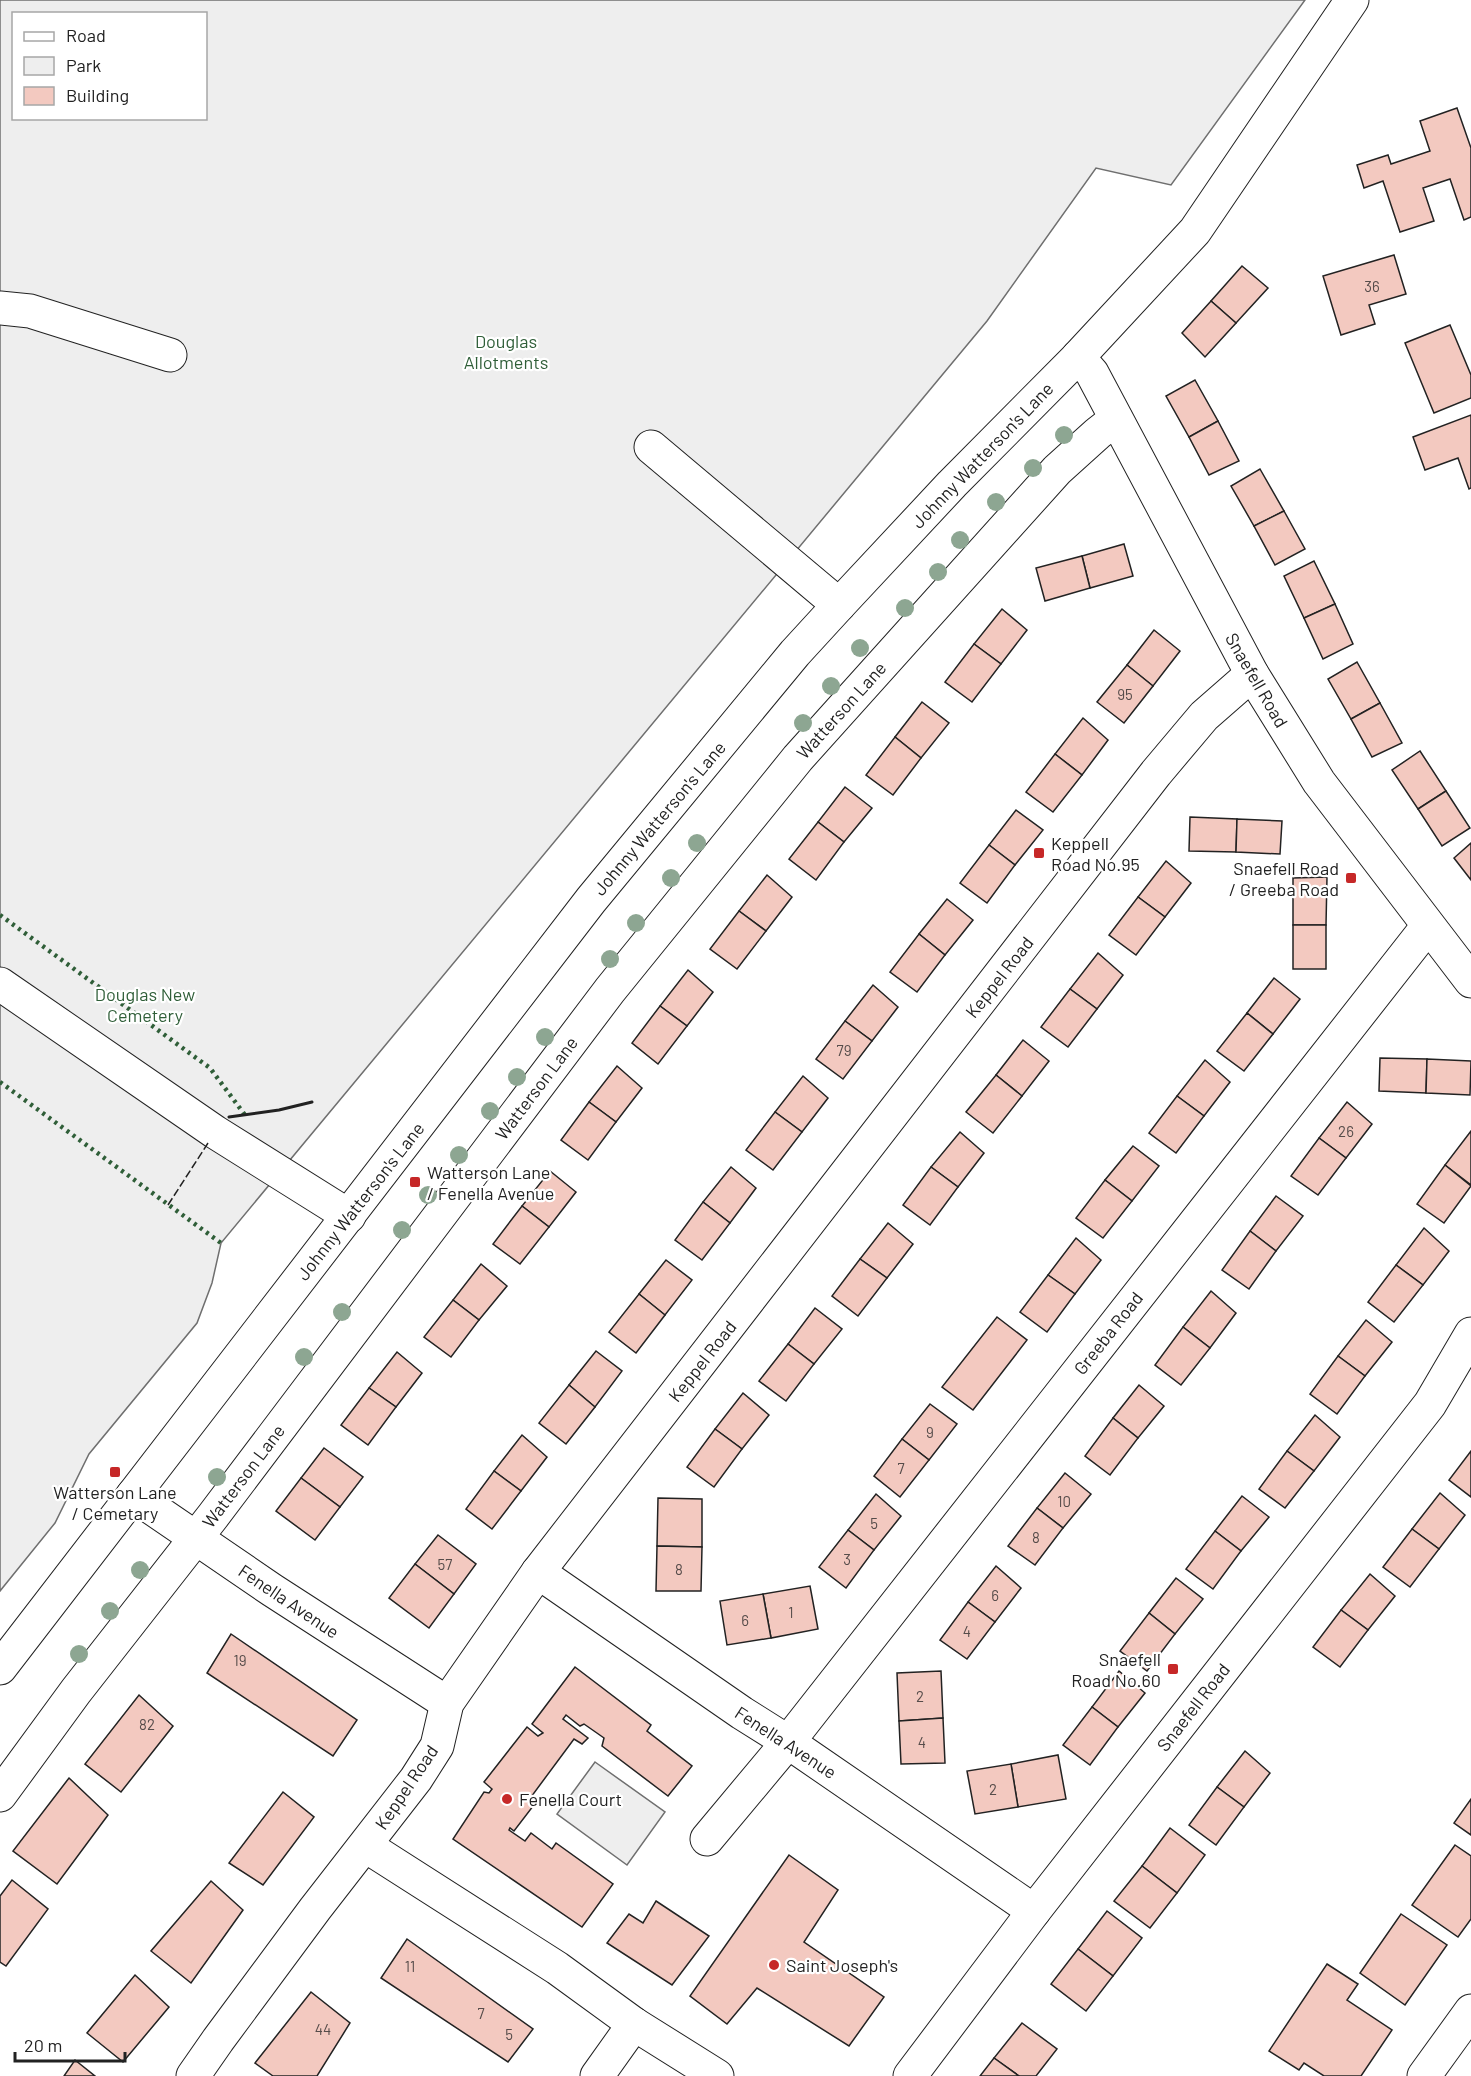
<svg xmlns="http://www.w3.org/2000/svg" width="1471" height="2076" viewBox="0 0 1471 2076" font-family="Barlow,sans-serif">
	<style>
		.green { fill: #eee; stroke: #6f6f6f; stroke-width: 1.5; fill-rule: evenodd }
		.building { fill: #f3c9c0; stroke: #222; stroke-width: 1.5 }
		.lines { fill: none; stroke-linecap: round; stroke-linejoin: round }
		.minor-casing { stroke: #222; stroke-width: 35 }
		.highway-casing { stroke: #222; stroke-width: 35 }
		.minor { stroke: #fff; stroke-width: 33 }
		.highway { stroke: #fff; stroke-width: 33 }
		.hedge { stroke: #2f5e38; stroke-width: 4.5; stroke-dasharray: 3 4.5; stroke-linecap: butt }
		.fence { stroke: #222; stroke-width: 1.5; stroke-dasharray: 8 3; stroke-linecap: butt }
		.wall { stroke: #222; stroke-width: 3 }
		.tree { fill: #8da692 }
		.poi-dot { fill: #c62828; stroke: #fff; stroke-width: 2 }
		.labels { text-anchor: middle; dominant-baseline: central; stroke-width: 4.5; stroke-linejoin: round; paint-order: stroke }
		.number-label { font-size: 15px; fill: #564c4a }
		.park-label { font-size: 18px; fill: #2f5e38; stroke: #fff }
		.street-label { font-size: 18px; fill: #222; stroke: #fff }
		.poi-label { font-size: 18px; fill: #222; stroke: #fff; text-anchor: start }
	</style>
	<rect width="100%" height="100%" fill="#fff"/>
	<g class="green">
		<path d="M0,0H1305L1171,185L1096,168L987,321L221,1243L212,1283L197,1323L89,1454L55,1523L0,1591ZM14,14H206V118H14Z"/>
		<polygon points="595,1762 665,1812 627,1865 557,1814"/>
	</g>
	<g class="building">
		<polygon points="1457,108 1471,148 1471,217 1464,220 1450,179 1423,188 1434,221 1400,232 1383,181 1364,188 1357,165 1388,155 1391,164 1430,151 1420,121"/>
		<polygon points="1394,255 1406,294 1369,305 1375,324 1341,335 1323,276"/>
		<polygon points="1242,266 1268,288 1236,323 1211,301"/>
		<polygon points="1211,301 1236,323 1205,357 1182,333"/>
		<polygon points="1450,325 1471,375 1471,398 1434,413 1405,343"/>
		<polygon points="1195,380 1218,421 1189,437 1166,396"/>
		<polygon points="1471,415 1471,488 1469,489 1458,458 1425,470 1413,437"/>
		<polygon points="1218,421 1239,461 1209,475 1189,437"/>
		<polygon points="1260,469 1284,511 1254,526 1231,486"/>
		<polygon points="1284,511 1305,549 1275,565 1254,526"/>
		<polygon points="1124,544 1133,576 1090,588 1082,556"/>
		<polygon points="1082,556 1090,588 1045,601 1036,568"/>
		<polygon points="1314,561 1335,604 1304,618 1284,576"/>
		<polygon points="1335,604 1353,644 1323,659 1304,618"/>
		<polygon points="1002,609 1027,630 1001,664 974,644"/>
		<polygon points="1154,630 1180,651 1153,686 1127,665"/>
		<polygon points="974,644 1001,664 972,702 945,682"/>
		<polygon points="1357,662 1380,703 1351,719 1328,679"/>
		<polygon points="1127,665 1153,686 1124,723 1097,702"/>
		<polygon points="922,702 949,723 921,758 895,737"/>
		<polygon points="1380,703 1402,743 1372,757 1351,719"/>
		<polygon points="1083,718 1108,740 1082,775 1055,754"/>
		<polygon points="895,737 921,758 893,795 866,775"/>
		<polygon points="1420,751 1446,791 1418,809 1392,770"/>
		<polygon points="1055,754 1082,775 1053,812 1026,792"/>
		<polygon points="845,787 872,808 844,842 818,822"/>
		<polygon points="1446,791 1470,828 1442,846 1418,809"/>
		<polygon points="1016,810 1043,830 1015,865 989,845"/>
		<polygon points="1190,817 1237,819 1236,852 1189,851"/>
		<polygon points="1237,819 1282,821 1280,854 1236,852"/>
		<polygon points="818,822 844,842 816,880 789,859"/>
		<polygon points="1471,843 1471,880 1454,858"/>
		<polygon points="989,845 1015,865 987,903 960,883"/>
		<polygon points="1166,861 1191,883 1165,917 1138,897"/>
		<polygon points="767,875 792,897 766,931 739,911"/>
		<polygon points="1327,877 1326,925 1293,925 1293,878"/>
		<polygon points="1138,897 1165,917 1136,955 1109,935"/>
		<polygon points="947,899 973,920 945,955 919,934"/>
		<polygon points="739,911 766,931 737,969 710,949"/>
		<rect x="1293" y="925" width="33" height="44"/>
		<polygon points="919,934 945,955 917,992 890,972"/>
		<polygon points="1098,953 1123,975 1097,1009 1070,989"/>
		<polygon points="688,970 713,992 687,1026 660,1006"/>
		<polygon points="1274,978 1300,999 1273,1034 1247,1013"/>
		<polygon points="873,985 898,1007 872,1041 845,1021"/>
		<polygon points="1070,989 1097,1009 1068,1047 1041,1027"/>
		<polygon points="660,1006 687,1026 658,1064 632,1043"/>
		<polygon points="1247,1013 1273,1034 1244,1071 1217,1051"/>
		<polygon points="845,1021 872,1041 843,1079 816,1059"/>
		<polygon points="1023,1040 1049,1061 1022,1096 996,1075"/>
		<polygon points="1380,1058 1427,1059 1426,1093 1379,1091"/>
		<polygon points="1427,1059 1471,1061 1470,1095 1426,1093"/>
		<polygon points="1205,1060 1230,1082 1204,1116 1177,1096"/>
		<polygon points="617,1066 642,1088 616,1122 589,1102"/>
		<polygon points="996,1075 1022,1096 993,1133 966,1112"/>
		<polygon points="803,1076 828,1098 802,1132 775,1112"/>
		<polygon points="1177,1096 1204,1116 1176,1153 1149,1133"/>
		<polygon points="589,1102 616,1122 588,1160 561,1140"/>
		<polygon points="1347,1102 1372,1124 1346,1158 1319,1138"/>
		<polygon points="775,1112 802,1132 773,1170 746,1150"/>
		<polygon points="1471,1131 1471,1185 1445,1165"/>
		<polygon points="960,1132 984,1153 958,1187 931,1167"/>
		<polygon points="1319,1138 1346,1158 1318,1195 1291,1176"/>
		<polygon points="1133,1146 1159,1166 1132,1201 1105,1180"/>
		<polygon points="1445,1165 1471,1186 1444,1223 1417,1204"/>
		<polygon points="731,1167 756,1188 730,1223 703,1202"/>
		<polygon points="931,1167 958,1187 930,1225 903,1205"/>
		<polygon points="550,1171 576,1192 549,1227 522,1206"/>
		<polygon points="1105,1180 1132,1201 1103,1238 1076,1218"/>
		<polygon points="1276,1196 1303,1216 1276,1251 1250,1231"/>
		<polygon points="703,1202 730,1223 702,1260 675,1240"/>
		<polygon points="522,1206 549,1227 520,1264 493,1244"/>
		<polygon points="888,1223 913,1244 887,1278 860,1259"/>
		<polygon points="1424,1228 1449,1251 1423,1285 1396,1265"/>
		<polygon points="1250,1231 1276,1251 1249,1289 1222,1270"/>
		<polygon points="1076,1238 1101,1260 1075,1294 1048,1275"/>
		<polygon points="860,1259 887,1278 858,1316 832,1296"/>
		<polygon points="666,1260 692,1280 665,1315 639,1294"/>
		<polygon points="481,1264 507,1286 479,1320 453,1300"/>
		<polygon points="1396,1265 1423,1285 1394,1322 1368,1302"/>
		<polygon points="1048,1275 1075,1294 1047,1332 1020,1312"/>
		<polygon points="1211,1291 1236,1313 1210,1348 1183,1327"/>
		<polygon points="639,1294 665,1315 636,1353 609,1332"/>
		<polygon points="453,1300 479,1320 451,1357 424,1337"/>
		<polygon points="815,1308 842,1329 814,1364 788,1344"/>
		<polygon points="997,1317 1027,1340 973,1410 942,1387"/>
		<polygon points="1366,1320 1392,1342 1365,1376 1338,1356"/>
		<polygon points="1183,1327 1210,1348 1181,1385 1155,1365"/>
		<polygon points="788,1344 814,1364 786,1401 759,1381"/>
		<polygon points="596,1351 622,1371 595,1407 569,1385"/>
		<polygon points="397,1352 422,1373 396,1407 369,1388"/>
		<polygon points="1338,1356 1365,1376 1337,1414 1310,1394"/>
		<polygon points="569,1385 595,1407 566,1444 539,1423"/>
		<polygon points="1139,1385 1164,1406 1138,1438 1113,1418"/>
		<polygon points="369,1388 396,1407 368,1445 341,1425"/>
		<polygon points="743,1393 769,1415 742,1449 715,1429"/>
		<polygon points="930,1404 957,1424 929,1460 902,1439"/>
		<polygon points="1315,1415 1340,1437 1314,1471 1287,1451"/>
		<polygon points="1113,1418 1138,1438 1110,1475 1085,1456"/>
		<polygon points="715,1429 742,1449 714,1487 687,1467"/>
		<polygon points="522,1435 547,1457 521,1491 494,1471"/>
		<polygon points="902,1439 929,1460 900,1497 874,1476"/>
		<polygon points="324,1448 363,1477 340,1507 301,1478"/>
		<polygon points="1287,1451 1314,1471 1285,1508 1259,1489"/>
		<polygon points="1471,1451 1471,1497 1449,1480"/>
		<polygon points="494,1471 521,1491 492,1529 466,1509"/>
		<polygon points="1065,1473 1091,1494 1063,1528 1037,1508"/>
		<polygon points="301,1478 340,1507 315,1540 276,1511"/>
		<polygon points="1440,1493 1465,1515 1439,1549 1412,1529"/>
		<polygon points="876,1494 901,1516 874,1550 848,1530"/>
		<polygon points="1242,1496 1269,1517 1241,1551 1215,1531"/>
		<polygon points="658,1498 702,1499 702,1547 657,1546"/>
		<polygon points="1037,1508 1063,1528 1035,1565 1008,1546"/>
		<polygon points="1412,1529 1439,1549 1410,1587 1383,1567"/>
		<polygon points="848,1530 874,1550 846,1588 819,1567"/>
		<polygon points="1215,1531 1241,1551 1213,1589 1186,1569"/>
		<polygon points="438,1535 476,1564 454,1594 415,1564"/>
		<polygon points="657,1546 702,1547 701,1591 656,1591"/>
		<polygon points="415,1564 454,1594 429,1628 389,1598"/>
		<polygon points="996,1566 1021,1588 995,1622 968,1602"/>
		<polygon points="1370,1574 1395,1596 1368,1630 1341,1610"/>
		<polygon points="1176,1578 1203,1599 1175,1634 1149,1613"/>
		<polygon points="810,1586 818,1629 771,1638 763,1594"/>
		<polygon points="763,1594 771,1638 727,1645 720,1601"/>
		<polygon points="968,1602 995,1622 967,1659 940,1640"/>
		<polygon points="1341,1610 1368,1630 1340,1667 1313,1647"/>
		<polygon points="1149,1613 1175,1634 1147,1671 1120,1651"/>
		<polygon points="231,1634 357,1720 333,1756 207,1673"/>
		<polygon points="575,1667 651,1725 647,1731 692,1766 668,1796 602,1746 604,1738 584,1724 580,1726 566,1715 563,1719 588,1738 582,1744 574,1739 531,1797 537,1801 514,1831 510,1828 509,1830 525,1841 531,1833 552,1849 556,1843 613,1884 582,1927 453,1839 484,1792 489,1793 492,1789 484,1782 527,1727 538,1736 543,1733 532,1724"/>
		<polygon points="941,1671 943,1718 899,1721 897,1673"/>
		<polygon points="1119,1671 1145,1693 1118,1727 1092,1707"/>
		<polygon points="139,1695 173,1726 121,1792 85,1764"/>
		<polygon points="1092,1707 1118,1727 1090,1765 1063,1745"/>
		<polygon points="943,1718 945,1763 901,1764 899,1721"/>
		<polygon points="1245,1751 1270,1773 1244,1807 1217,1787"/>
		<polygon points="1058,1755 1066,1799 1018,1807 1011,1764"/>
		<polygon points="1011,1764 1018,1807 975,1814 967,1771"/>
		<polygon points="69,1778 108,1815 57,1884 13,1851"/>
		<polygon points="1217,1787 1244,1807 1216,1845 1189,1825"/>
		<polygon points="283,1792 314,1817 263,1885 229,1863"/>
		<polygon points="1471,1799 1471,1835 1454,1823"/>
		<polygon points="1170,1828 1205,1855 1177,1893 1142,1866"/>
		<polygon points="1455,1845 1471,1856 1471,1919 1458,1937 1412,1905"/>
		<polygon points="789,1855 838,1890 804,1942 884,1997 849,2046 757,1988 727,2024 690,1996"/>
		<polygon points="1142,1866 1177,1893 1150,1928 1114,1901"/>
		<polygon points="12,1880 48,1909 6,1966 0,1962 0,1896"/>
		<polygon points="211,1881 243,1910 191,1983 151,1951"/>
		<polygon points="656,1901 709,1936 672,1985 607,1943 629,1914 643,1923"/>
		<polygon points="1107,1911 1142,1938 1113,1976 1078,1949"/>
		<polygon points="1401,1914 1447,1945 1405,2005 1360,1973"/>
		<polygon points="407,1939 533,2029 508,2062 381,1978"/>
		<polygon points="1078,1949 1113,1976 1086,2011 1051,1984"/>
		<polygon points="1327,1964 1358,1984 1347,2000 1392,2030 1361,2076 1324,2076 1304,2063 1299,2070 1269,2051"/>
		<polygon points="135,1975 169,2007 123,2062 87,2033"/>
		<polygon points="311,1992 350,2023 317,2076 273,2076 255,2063"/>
		<polygon points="1022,2023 1057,2049 1036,2076 1019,2076 994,2058"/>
		<polygon points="994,2058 1019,2076 980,2076"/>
		<polygon points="75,2060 95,2076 64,2076"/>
	</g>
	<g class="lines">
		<g class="minor-casing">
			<g id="minor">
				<polyline points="0,308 30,311 170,355"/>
				<polyline points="1078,357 1092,373 1252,674 1319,782 1471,981"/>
				<polyline points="651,447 839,605"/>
				<polyline points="0,984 215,1132 349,1216"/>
				<polyline points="133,1495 272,1590 447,1703"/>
				<polyline points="538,1572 742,1713 788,1742 1034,1911"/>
				<polyline points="0,1795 76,1691 213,1516 610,990 798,758 1057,470 1098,433 1116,419"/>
				<polyline points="707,1839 788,1742 1428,926"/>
				<polyline points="366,1846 557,1968 634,2024 717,2076"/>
				<polyline points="193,2076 218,2040 315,1909 416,1779 437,1746 447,1703 538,1572 1156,773 1204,716 1252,674"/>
				<polyline points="597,2076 634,2024"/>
				<polyline points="910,2076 1034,1911 1430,1404 1471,1334"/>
				<polyline points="1424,2076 1471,2011"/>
			</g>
		</g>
		<g class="highway-casing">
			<polyline id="highway" points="0,1668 591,900 795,653 839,605 952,484 1078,357 1195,231 1352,0"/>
		</g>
		<use href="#minor" class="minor"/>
		<use href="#highway" class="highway"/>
		<g class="hedge">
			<polyline points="0,915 210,1068 245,1115"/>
			<polyline points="0,1082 221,1243"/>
		</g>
		<polyline class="fence" points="168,1205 208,1143"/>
		<polyline class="wall" points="229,1117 279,1110 312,1102"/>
	</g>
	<g class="tree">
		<circle cx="1064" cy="435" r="9"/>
		<circle cx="1033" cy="468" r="9"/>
		<circle cx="996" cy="502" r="9"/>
		<circle cx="960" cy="540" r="9"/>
		<circle cx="938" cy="572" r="9"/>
		<circle cx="905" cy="608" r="9"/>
		<circle cx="860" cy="648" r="9"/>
		<circle cx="831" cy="686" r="9"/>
		<circle cx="803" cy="723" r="9"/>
		<circle cx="697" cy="843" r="9"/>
		<circle cx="671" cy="878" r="9"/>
		<circle cx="636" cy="923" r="9"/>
		<circle cx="610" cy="959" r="9"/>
		<circle cx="545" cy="1037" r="9"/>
		<circle cx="517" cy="1077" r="9"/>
		<circle cx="490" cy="1111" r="9"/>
		<circle cx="459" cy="1155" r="9"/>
		<circle cx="428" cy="1195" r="9"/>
		<circle cx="402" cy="1230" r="9"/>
		<circle cx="342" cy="1312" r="9"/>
		<circle cx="304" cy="1357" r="9"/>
		<circle cx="217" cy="1477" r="9"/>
		<circle cx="140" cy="1570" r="9"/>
		<circle cx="110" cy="1611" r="9"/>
		<circle cx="79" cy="1654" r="9"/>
	</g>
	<g class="poi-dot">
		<rect x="1033" y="847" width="12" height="12" rx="3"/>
		<rect x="1345" y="872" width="12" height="12" rx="3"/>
		<rect x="409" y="1176" width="12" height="12" rx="3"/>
		<rect x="109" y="1466" width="12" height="12" rx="3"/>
		<rect x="1167" y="1663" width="12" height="12" rx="3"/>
		<circle cx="507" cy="1799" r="6"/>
		<circle cx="774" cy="1965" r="6"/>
	</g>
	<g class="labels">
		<g class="number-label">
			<text x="1372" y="286">36</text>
			<text x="1125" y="694">95</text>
			<text x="844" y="1050">79</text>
			<text x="1346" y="1131">26</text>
			<text x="930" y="1432">9</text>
			<text x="901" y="1468">7</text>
			<text x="1064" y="1501">10</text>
			<text x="874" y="1523">5</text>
			<text x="1036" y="1537">8</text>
			<text x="847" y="1559">3</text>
			<text x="445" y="1564">57</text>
			<text x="679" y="1569">8</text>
			<text x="995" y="1595">6</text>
			<text x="791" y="1612">1</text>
			<text x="745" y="1620">6</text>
			<text x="967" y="1631">4</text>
			<text x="240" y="1660">19</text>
			<text x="920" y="1696">2</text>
			<text x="147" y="1724">82</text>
			<text x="922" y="1742">4</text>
			<text x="993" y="1789">2</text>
			<text x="410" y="1966">11</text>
			<text x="481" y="2013">7</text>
			<text x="323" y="2029">44</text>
			<text x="509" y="2034">5</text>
		</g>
		<g class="park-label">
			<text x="506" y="341">Douglas<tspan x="506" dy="21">Allotments</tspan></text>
			<text x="145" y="994">Douglas New<tspan x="145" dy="21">Cemetery</tspan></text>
		</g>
		<g class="street-label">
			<text transform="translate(982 455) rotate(-46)">Johnny Watterson's Lane</text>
			<text transform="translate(1257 680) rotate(60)">Snaefell Road</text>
			<text transform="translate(841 710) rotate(-48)">Watterson Lane</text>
			<text transform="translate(659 818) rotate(-50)">Johnny Watterson's Lane</text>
			<text transform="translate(999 977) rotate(-52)">Keppel Road</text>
			<text transform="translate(536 1088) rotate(-53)">Watterson Lane</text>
			<text transform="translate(360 1201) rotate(-52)">Johnny Watterson's Lane</text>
			<text transform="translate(1108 1333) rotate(-52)">Greeba Road</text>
			<text transform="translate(702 1361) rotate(-52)">Keppel Road</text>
			<text transform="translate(243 1476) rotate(-53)">Watterson Lane</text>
			<text transform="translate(289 1601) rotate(34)">Fenella Avenue</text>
			<text transform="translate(1193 1707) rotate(-52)">Snaefell Road</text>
			<text transform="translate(786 1742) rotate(33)">Fenella Avenue</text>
			<text transform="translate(406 1787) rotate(-56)">Keppel Road</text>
		</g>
		<g class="poi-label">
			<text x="1051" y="843">Keppell<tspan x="1051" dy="21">Road No.95</tspan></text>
			<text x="1339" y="868" text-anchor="end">Snaefell Road<tspan x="1339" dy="21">/ Greeba Road</tspan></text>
			<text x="427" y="1172">Watterson Lane<tspan x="427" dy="21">/ Fenella Avenue</tspan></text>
			<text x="115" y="1492" text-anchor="middle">Watterson Lane<tspan x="115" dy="21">/ Cemetary</tspan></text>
			<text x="1161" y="1659" text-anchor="end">Snaefell<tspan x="1161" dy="21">Road No.60</tspan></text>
			<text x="519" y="1799">Fenella Court</text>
			<text x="786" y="1965">Saint Joseph's</text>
		</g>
	</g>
	<rect x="12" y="12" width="195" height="108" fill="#ffffff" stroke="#a7a7a7" stroke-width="1.5"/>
	<rect x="24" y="32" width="30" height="9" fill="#ffffff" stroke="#a7a7a7" stroke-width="1.5"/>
	<text x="66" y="42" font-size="18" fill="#222222">Road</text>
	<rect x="24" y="57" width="30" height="18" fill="#eeeeee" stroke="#a7a7a7" stroke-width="1.5"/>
	<text x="66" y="72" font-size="18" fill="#222222">Park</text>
	<rect x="24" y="87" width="30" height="18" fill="#f3c9c0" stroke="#a7a7a7" stroke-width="1.5"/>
	<text x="66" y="102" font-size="18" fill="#222222">Building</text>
	<path d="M15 2052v9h110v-9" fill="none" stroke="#222222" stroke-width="3"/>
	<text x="24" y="2052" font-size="18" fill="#222222" stroke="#ffffff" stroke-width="4.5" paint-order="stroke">20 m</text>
</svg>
